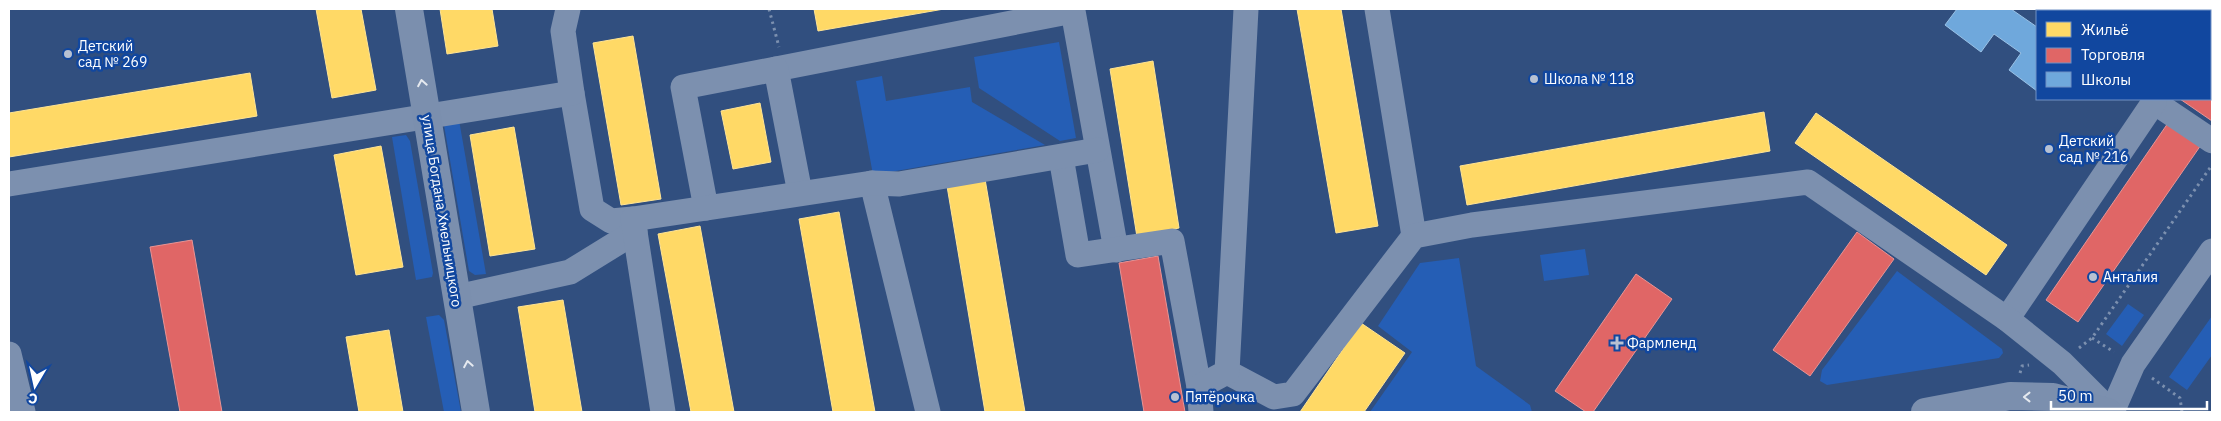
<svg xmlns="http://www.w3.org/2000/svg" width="2221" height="421" viewBox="0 0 2221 421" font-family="'IBM Plex Sans',sans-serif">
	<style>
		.green { fill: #255eb5 }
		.homes { fill: #ffd966; stroke: #ffe494 }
		.shops { fill: #e06666; stroke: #e99494 }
		.schools { fill: #6fa8dc; stroke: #9ac2e6 }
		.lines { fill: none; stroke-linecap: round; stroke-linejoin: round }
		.path { stroke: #7c90af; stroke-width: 3; stroke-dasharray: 2.5 4; stroke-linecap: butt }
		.minor { stroke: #7c90af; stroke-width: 25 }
		.major { stroke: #7b8fae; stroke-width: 28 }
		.oneway { stroke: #e5e9ef }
		.poi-dot { fill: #b7c1d2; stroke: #11479f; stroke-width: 2 }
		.labels { text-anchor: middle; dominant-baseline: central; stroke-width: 5; stroke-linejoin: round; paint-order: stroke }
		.poi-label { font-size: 14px; fill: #fff; stroke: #11479f; text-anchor: start }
		.street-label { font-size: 14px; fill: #fff; stroke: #11479f }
	</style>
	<rect width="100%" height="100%" fill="#314f7f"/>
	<g class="green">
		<polygon points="1059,42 1076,138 1060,141 979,88 974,57"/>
		<polygon points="882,76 886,101 970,87 972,102 1045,145 873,175 856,81"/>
		<polygon points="459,120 486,274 475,275 469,271 444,125"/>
		<polygon points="406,135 410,141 433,273 432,277 416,280 392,137"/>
		<polygon points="1585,249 1589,275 1544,281 1540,255"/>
		<polygon points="1459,258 1476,366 1530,405 1532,412 1370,412 1412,352 1378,326 1420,263"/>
		<polygon points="1897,271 2002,349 2003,353 1999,358 1827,385 1820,381 1822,370"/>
		<polygon points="2128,304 2144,315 2122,346 2106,334"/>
		<polygon points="439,315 444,320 461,412 444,412 426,317"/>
		<polygon points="2212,316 2212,355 2187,390 2169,377"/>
	</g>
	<g class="homes">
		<polygon points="316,9 361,9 376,90 332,98"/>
		<polygon points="440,9 492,9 498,46 447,54"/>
		<polygon points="814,9 944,9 818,31"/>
		<polygon points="1297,9 1341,9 1378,226 1336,233"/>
		<polygon points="633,36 661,199 621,205 593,43"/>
		<polygon points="1153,61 1179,228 1137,237 1110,69"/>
		<polygon points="250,73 257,116 9,157 9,113"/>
		<polygon points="760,103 771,162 733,169 721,111"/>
		<polygon points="1764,112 1770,151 1467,205 1460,166"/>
		<polygon points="1816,113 2007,245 1986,275 1795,143"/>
		<polygon points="514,127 535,249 490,256 470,135"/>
		<polygon points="381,146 403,267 356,275 334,155"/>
		<polygon points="985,179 1025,412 985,412 947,186"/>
		<polygon points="839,212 875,412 833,412 799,219"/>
		<polygon points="700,226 734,412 691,412 658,234"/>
		<polygon points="563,300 582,412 535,412 518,307"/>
		<polygon points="1361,323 1405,353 1364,412 1300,412"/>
		<polygon points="389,330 403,412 359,412 346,337"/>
	</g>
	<g class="shops">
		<polygon points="2212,43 2212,121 2180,99 2210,99 2210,47"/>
		<polygon points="2168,123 2201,145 2078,322 2046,300"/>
		<polygon points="1857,232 1894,259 1810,376 1773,350"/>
		<polygon points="192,240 222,412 180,412 150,247"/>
		<polygon points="1158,256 1185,412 1144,412 1119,263"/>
		<polygon points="1636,274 1672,299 1593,412 1586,412 1555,391"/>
	</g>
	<g class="schools">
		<polygon points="1957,9 2011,9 2037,27 2037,91 2009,70 2021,53 1994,34 1981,52 1945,25"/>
		<polygon points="2054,9 2070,9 2073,11 2052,11"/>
	</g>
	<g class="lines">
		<g class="path">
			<polyline points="769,9 779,47"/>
			<polyline points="2092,338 2114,352"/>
			<polyline points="2079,348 2092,338 2212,165"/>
			<polyline points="2020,373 2022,366 2029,365"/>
			<polyline points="2152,378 2180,398 2182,412"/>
		</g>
		<g class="minor">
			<polyline points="1377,9 1414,236"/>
			<polyline points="2210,22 2212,18"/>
			<polyline points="776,69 1073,11 1116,250"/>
			<polyline points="572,93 592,209 611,221 633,219"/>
			<polyline points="2156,99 2154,102 2212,141"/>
			<polyline points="1061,157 1078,255 1172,241 1199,387"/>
			<polyline points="872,183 928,412"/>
			<polyline points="9,184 572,93 563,31 568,9"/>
			<polyline points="706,208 683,87 776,69 800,193"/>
			<polyline points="457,297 570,272 635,232"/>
			<polyline points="2007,319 2154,102"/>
			<polyline points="9,354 23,412"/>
			<polyline points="1227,372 1274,397 1293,394 1414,236 1472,225 1808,182 2007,319 2062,363 2111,412"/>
			<polyline points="663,412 633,219 872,183 899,184 1097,150"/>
			<polyline points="1201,412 1199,387 1227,372 1246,9"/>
			<polyline points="2112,412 2133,364 2212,251"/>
		</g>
		<g class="major">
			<polyline points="409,9 476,412"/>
			<polyline points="1925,412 2010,396 2053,397 2108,412"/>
		</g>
	</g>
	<defs><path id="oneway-chevron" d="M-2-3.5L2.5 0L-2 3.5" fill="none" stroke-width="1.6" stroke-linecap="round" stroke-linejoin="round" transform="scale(1.25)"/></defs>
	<g class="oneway">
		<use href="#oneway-chevron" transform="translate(422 83) rotate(-100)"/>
		<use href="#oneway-chevron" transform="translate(468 364) rotate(-100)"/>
		<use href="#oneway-chevron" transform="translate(2027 397) rotate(-180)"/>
	</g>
	<g class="poi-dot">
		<circle cx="68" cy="54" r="5"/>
		<circle cx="1534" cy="79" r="5"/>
		<circle cx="2049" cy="149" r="5"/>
		<circle cx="2093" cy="277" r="5"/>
		<path d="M1614.5 335.5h5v5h5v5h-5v5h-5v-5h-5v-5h5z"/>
		<circle cx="1175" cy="397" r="5"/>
	</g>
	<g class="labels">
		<g class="poi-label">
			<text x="78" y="46">Детский<tspan x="78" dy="16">сад № 269</tspan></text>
			<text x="1544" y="79">Школа № 118</text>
			<text x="2059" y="141">Детский<tspan x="2059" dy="16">сад № 216</tspan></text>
			<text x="2103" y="277">Анталия</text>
			<text x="1627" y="343">Фармленд</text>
			<text x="1185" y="397">Пятёрочка</text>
		</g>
		<g class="street-label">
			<text transform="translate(442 211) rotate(81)">улица Богдана Хмельницкого</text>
		</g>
	</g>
	<rect width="2221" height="421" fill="none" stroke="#ffffff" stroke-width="20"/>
	<rect x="2036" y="10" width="175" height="90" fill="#11479f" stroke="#7091c5"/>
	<rect x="2046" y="22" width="25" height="15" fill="#ffd966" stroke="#7091c5"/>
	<text x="2081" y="35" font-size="15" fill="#ffffff">Жильё</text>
	<rect x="2046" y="48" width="25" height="15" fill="#e06666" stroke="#7091c5"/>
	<text x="2081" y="60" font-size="15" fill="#ffffff">Торговля</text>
	<rect x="2046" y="72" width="25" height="15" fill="#6fa8dc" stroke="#7091c5"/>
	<text x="2081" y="85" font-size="15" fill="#ffffff">Школы</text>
	<g transform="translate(35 386) rotate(189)" stroke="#11479f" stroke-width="4" paint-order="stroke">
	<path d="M0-4L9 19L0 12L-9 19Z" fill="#ffffff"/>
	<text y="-8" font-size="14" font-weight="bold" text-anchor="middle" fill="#ffffff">С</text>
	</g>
	<path d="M2051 401v8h156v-8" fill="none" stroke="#ffffff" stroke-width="2.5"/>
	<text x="2058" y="401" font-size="15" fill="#ffffff" stroke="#11479f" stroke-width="4" paint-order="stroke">50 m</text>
</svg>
